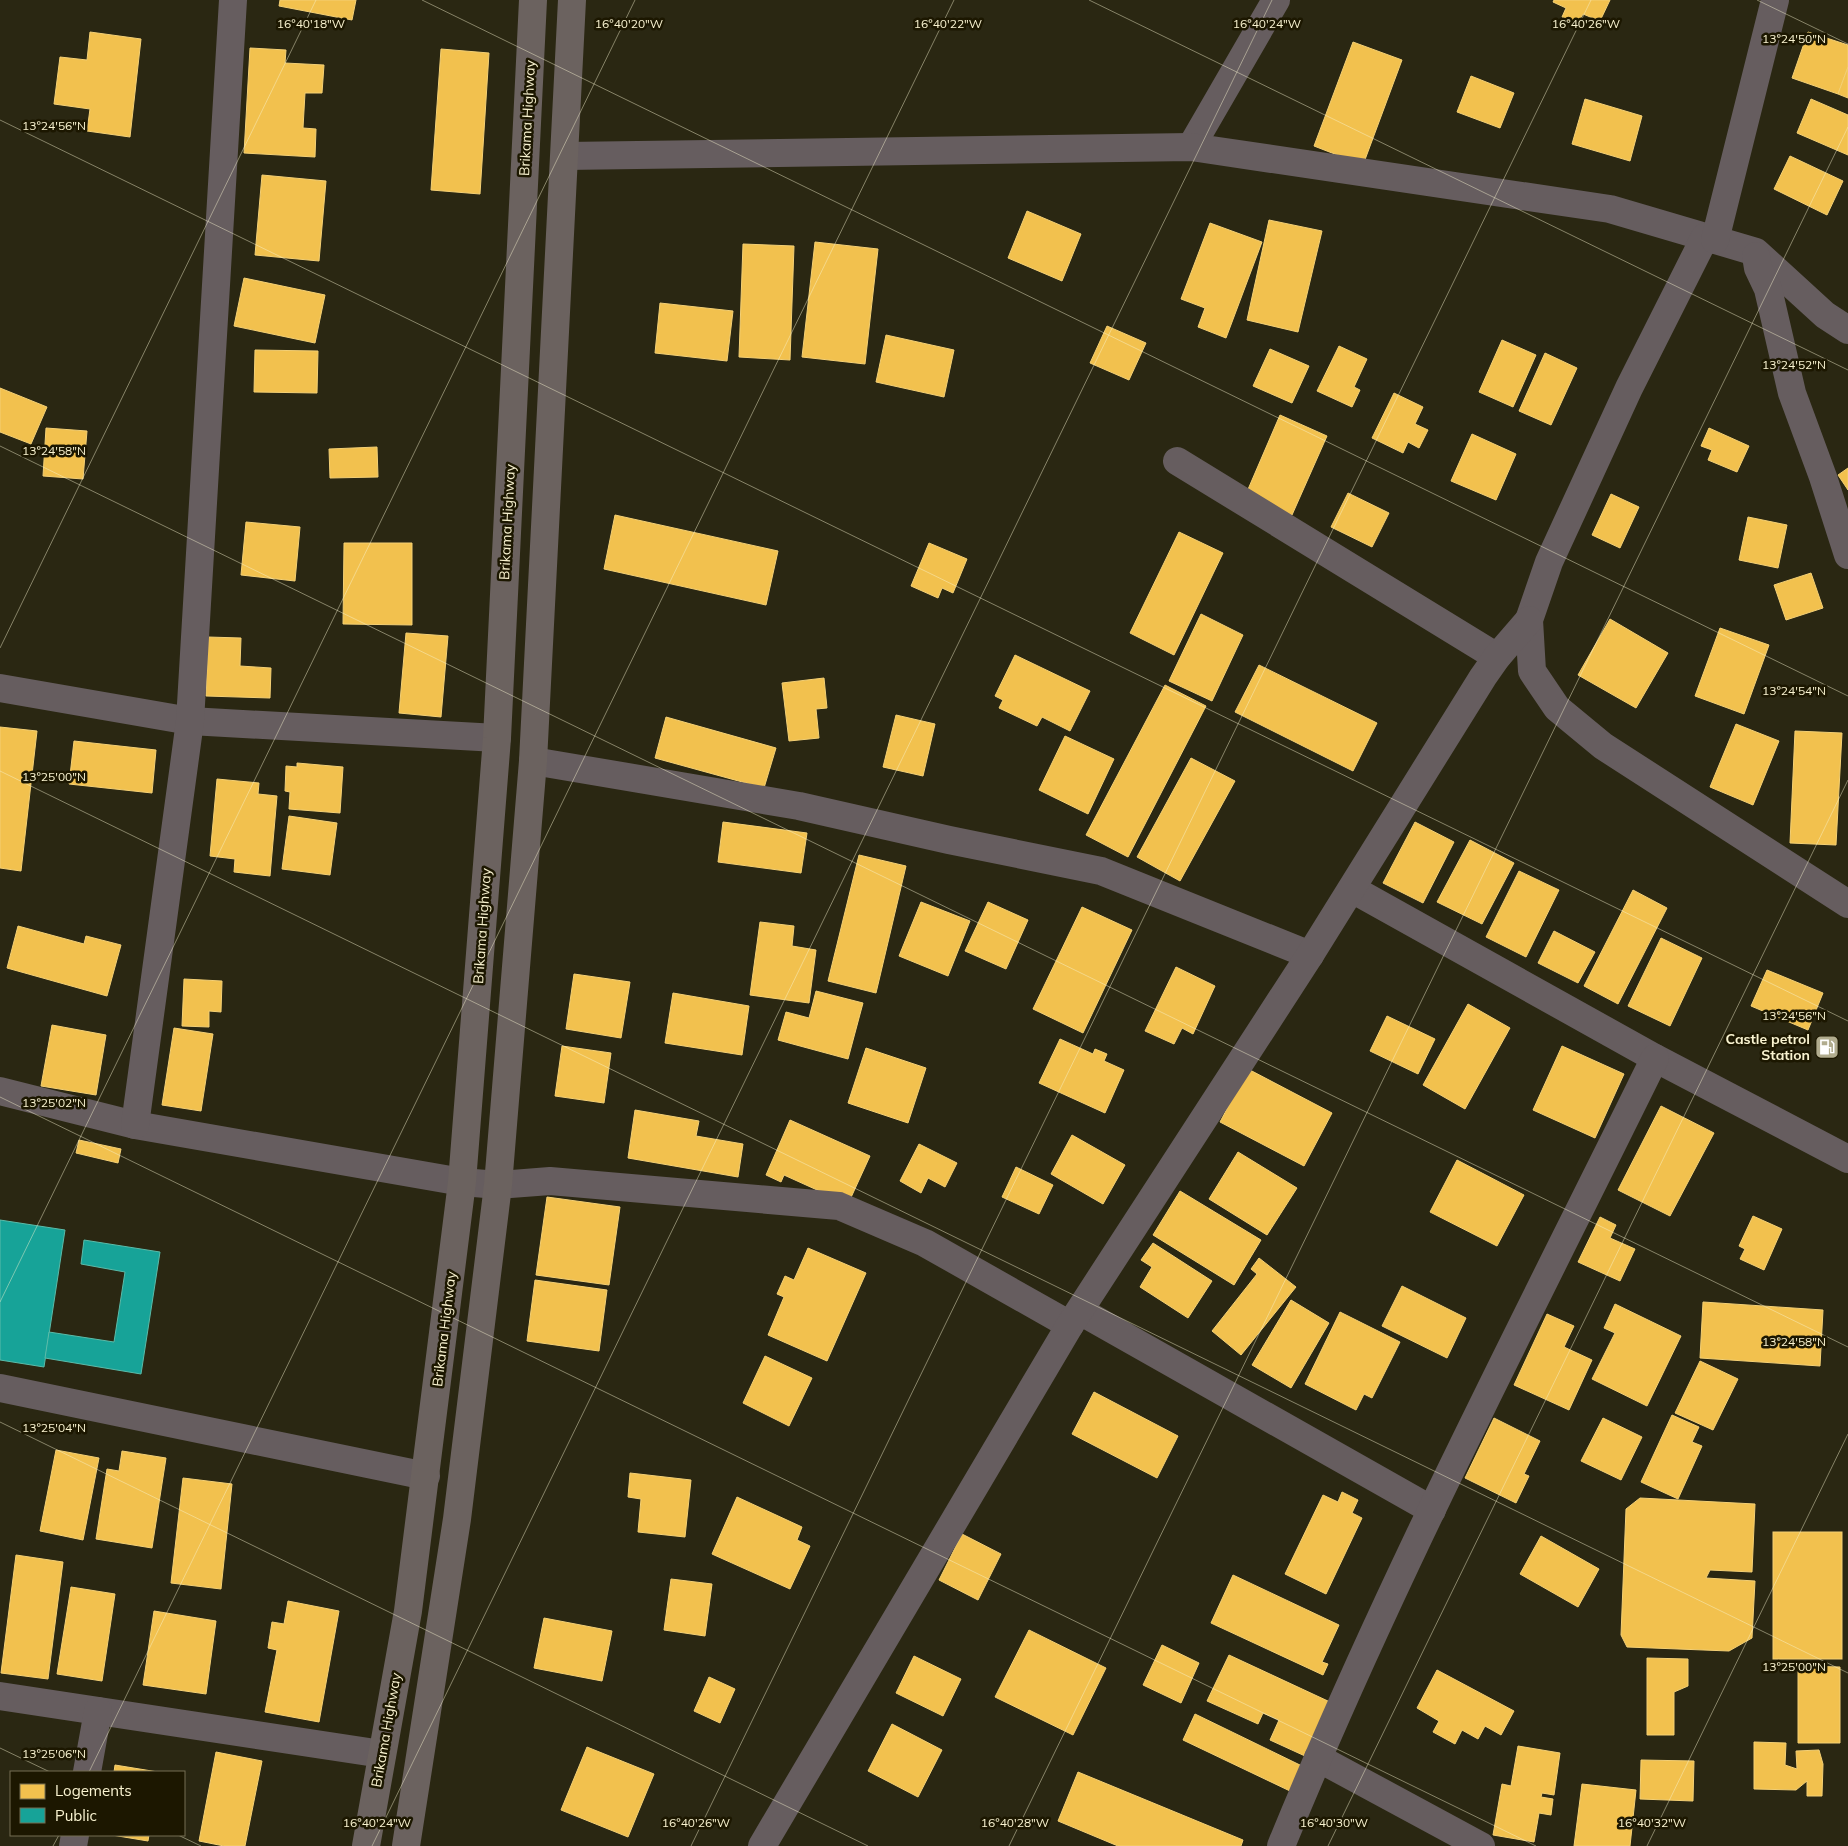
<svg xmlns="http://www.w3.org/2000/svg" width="1848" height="1846" viewBox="0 0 1848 1846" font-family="Mulish,sans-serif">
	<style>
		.homes { fill: #f2c14e; stroke: #f4d075 }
		.public { fill: #17a398; stroke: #5bbba9 }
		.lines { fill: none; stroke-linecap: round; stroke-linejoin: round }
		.minor { stroke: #665d5f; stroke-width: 28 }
		.highway { stroke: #6b625f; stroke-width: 28 }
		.ticks { fill: none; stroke: #f9f3d0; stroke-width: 1; stroke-opacity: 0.45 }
		.labels { text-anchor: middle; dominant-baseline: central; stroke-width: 5; stroke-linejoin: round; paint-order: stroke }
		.street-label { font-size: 14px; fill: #f9f3d0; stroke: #1c1700 }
		.poi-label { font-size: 14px; font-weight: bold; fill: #f9f3d0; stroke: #1c1700; text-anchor: end }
		.ticks-label { font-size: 12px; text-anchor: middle; fill: #f9f3d0; stroke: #1c1700; stroke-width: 5; stroke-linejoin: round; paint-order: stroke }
	</style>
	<rect width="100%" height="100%" fill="#2a2712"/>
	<g class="homes">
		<polygon points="280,0 356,0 352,20 279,6"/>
		<polygon points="1554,0 1610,0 1600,21 1583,14 1577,25 1562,17 1566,8 1553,2"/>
		<polygon points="90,32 141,39 130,137 87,131 90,109 54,104 60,57 87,60"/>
		<polygon points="1808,32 1848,45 1848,67 1838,94 1792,78"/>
		<polygon points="1353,42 1402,60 1363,165 1314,146"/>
		<polygon points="250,48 286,50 285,63 324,65 322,93 305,93 303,128 316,129 315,157 244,153"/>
		<polygon points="441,49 489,53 480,194 431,190"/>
		<polygon points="1848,67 1848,98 1838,94"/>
		<polygon points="1471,76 1514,93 1500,128 1457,112"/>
		<polygon points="1585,99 1642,116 1630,161 1572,144"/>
		<polygon points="1811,99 1848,115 1848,155 1797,133"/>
		<polygon points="1790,156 1843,181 1827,215 1774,189"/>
		<polygon points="262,175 326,181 319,261 255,255"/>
		<polygon points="1027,211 1081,234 1062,281 1008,258"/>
		<polygon points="1269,220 1322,231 1298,332 1247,320"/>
		<polygon points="1210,223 1262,242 1226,338 1198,327 1205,308 1181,299"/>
		<polygon points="815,242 878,249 865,364 802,357"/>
		<polygon points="743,244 794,246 790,360 739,357"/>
		<polygon points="244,278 325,295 315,343 234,326"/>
		<polygon points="660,303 733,311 727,361 655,353"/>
		<polygon points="1107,326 1146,343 1129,380 1090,363"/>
		<polygon points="886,335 954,350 944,397 876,382"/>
		<polygon points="1502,340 1536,355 1513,407 1479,392"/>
		<polygon points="1339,346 1367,359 1354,387 1360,390 1352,407 1317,391"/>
		<polygon points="1270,349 1309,366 1292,403 1253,386"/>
		<polygon points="255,350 318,351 317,393 254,392"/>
		<polygon points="1545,353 1577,368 1551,425 1519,411"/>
		<polygon points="0,388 47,407 31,444 0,432"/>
		<polygon points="1394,393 1423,407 1415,424 1428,430 1419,448 1408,442 1403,453 1372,438"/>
		<polygon points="1280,415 1327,436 1292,515 1246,494"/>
		<polygon points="46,428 87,431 83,479 43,476"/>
		<polygon points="1709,428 1749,446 1737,472 1708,460 1712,450 1701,446"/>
		<polygon points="1472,434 1516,454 1496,500 1451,481"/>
		<polygon points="377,447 378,477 330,478 329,449"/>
		<polygon points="1848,468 1848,490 1838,475"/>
		<polygon points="1348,493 1389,513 1372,547 1331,527"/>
		<polygon points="1611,494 1639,507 1620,548 1592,535"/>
		<polygon points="615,515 778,551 766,605 604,569"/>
		<polygon points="1748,517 1787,525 1778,568 1739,560"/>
		<polygon points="246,522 300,527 295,581 241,575"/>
		<polygon points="1179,532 1223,553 1174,655 1130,633"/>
		<polygon points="344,543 412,543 412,625 343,624"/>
		<polygon points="929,543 967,559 953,593 942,588 938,598 911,586"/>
		<polygon points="1811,573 1823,608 1786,620 1774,585"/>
		<polygon points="1201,614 1243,635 1212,701 1169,681"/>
		<polygon points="1610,619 1668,653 1636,708 1578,675"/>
		<polygon points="1720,628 1769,645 1744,714 1695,696"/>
		<polygon points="406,633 448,636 441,717 399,713"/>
		<polygon points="208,637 241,638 240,666 271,668 270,698 206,696"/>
		<polygon points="1015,655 1090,691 1070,731 1042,717 1037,726 999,708 1003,700 995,696"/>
		<polygon points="1259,665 1377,723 1353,771 1235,712"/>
		<polygon points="824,678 827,708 816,709 819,738 789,741 782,683"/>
		<polygon points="1165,685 1206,706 1128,857 1086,835"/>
		<polygon points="896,715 935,724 923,776 883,767"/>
		<polygon points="666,717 776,748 764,788 655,758"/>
		<polygon points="1736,724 1779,741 1753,805 1710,787"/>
		<polygon points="0,727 37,731 21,871 0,868"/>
		<polygon points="1795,731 1842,733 1836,845 1790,843"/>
		<polygon points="1065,736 1114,759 1088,814 1039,790"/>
		<polygon points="74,741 156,750 152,793 69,784"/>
		<polygon points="1191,758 1235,781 1180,881 1137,857"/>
		<polygon points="297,763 343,767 340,813 289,809 290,792 285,791 286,766 297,767"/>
		<polygon points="217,779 259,783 258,794 277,796 270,876 234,872 235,859 210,856"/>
		<polygon points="289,816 337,823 330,875 282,869"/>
		<polygon points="723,822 807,833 801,873 718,862"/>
		<polygon points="1415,822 1454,842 1423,903 1383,883"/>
		<polygon points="1470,840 1514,863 1482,924 1437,902"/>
		<polygon points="859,855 906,866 876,993 828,981"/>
		<polygon points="1519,871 1559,890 1526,957 1486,937"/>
		<polygon points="1633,890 1667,908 1618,1004 1584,986"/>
		<polygon points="921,902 970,921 948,976 899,956"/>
		<polygon points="988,902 1028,920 1006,969 965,951"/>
		<polygon points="1082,907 1132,930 1083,1033 1033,1009"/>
		<polygon points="760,922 794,926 792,946 816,950 809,1003 750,995"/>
		<polygon points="18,926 84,944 86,936 121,945 107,996 7,968"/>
		<polygon points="1554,931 1595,952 1578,983 1538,963"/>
		<polygon points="1661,938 1702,958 1670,1026 1628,1006"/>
		<polygon points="1176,967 1215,986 1193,1034 1182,1028 1174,1044 1145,1031"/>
		<polygon points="1767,970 1823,993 1808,1030 1751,1006"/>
		<polygon points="574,974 630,982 621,1038 566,1029"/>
		<polygon points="184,979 222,981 221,1012 209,1011 209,1027 182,1026"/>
		<polygon points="816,991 863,1003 848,1059 778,1040 786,1012 809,1018"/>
		<polygon points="673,993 749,1006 742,1055 665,1043"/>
		<polygon points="1468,1004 1510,1028 1465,1109 1423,1085"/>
		<polygon points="1387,1016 1435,1039 1418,1074 1370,1051"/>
		<polygon points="52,1025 106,1035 96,1095 41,1086"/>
		<polygon points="174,1028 213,1034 201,1111 162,1105"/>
		<polygon points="1060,1039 1093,1054 1095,1049 1107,1054 1104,1061 1124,1070 1105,1113 1039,1083"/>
		<polygon points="562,1046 611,1053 604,1103 555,1096"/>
		<polygon points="1562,1046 1624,1074 1595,1138 1533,1110"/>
		<polygon points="866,1048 926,1068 908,1123 848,1103"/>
		<polygon points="1248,1069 1332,1113 1304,1166 1220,1122"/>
		<polygon points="1661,1106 1714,1133 1670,1216 1618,1190"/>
		<polygon points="635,1110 699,1121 696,1136 743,1144 738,1177 628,1158"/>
		<polygon points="790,1120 870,1156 848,1204 784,1175 781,1182 766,1175"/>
		<polygon points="1072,1135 1125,1165 1103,1204 1051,1174"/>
		<polygon points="79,1140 121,1149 118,1163 76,1153"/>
		<polygon points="919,1144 957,1163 945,1187 928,1178 921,1193 900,1181"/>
		<polygon points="1238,1152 1297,1188 1267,1235 1209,1199"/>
		<polygon points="1457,1160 1524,1195 1497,1246 1430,1212"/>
		<polygon points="1016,1167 1053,1185 1039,1214 1002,1197"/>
		<polygon points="1180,1191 1261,1240 1234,1285 1153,1235"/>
		<polygon points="547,1197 620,1207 609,1285 536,1275"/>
		<polygon points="1753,1216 1782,1229 1764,1270 1740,1259 1745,1249 1739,1246"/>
		<polygon points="1600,1217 1616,1225 1610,1238 1635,1249 1620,1281 1578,1262"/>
		<polygon points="1153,1243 1212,1281 1188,1318 1140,1287 1152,1267 1141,1260"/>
		<polygon points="808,1248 866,1273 827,1361 768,1335 784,1297 777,1294 785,1276 794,1280"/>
		<polygon points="1259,1258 1296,1287 1241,1355 1212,1331 1257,1274 1251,1269"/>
		<polygon points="535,1280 607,1290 599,1351 527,1341"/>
		<polygon points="1402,1286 1466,1318 1447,1358 1382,1326"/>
		<polygon points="1291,1300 1329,1323 1291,1388 1252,1365"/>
		<polygon points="1703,1302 1823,1310 1820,1366 1700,1358"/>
		<polygon points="1615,1304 1681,1336 1647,1406 1592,1379 1615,1333 1604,1328"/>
		<polygon points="1340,1312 1400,1342 1372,1398 1364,1394 1356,1410 1305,1384"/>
		<polygon points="1547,1314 1574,1326 1564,1347 1592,1360 1569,1410 1514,1385"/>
		<polygon points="765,1356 812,1378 789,1426 743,1403"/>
		<polygon points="1700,1361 1738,1379 1713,1430 1675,1413"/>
		<polygon points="1094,1392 1178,1436 1157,1478 1072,1434"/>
		<polygon points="1672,1415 1699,1427 1692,1442 1702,1446 1678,1499 1641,1482"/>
		<polygon points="1494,1418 1540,1441 1524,1474 1529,1476 1516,1503 1465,1478"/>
		<polygon points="1603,1418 1642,1437 1621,1480 1581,1461"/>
		<polygon points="56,1450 99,1458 83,1540 40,1531"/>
		<polygon points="122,1451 166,1458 152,1548 96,1539 107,1469 119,1471"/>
		<polygon points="630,1473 691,1480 685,1537 638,1532 641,1499 628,1497"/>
		<polygon points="183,1478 232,1484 221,1589 171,1583"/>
		<polygon points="1342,1492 1358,1500 1352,1513 1362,1518 1326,1594 1285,1574 1323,1495 1338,1502"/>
		<polygon points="737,1497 802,1527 797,1540 810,1546 790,1589 712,1554"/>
		<polygon points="1640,1498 1755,1504 1752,1572 1710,1570 1706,1578 1755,1581 1752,1638 1729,1651 1627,1647 1621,1635 1626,1509"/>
		<rect x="1773" y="1532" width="69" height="127"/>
		<polygon points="962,1534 1001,1554 978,1600 939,1580"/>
		<polygon points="1541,1536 1599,1569 1578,1607 1520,1574"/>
		<polygon points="16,1555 63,1562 48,1679 1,1673"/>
		<polygon points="1233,1575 1339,1625 1322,1662 1328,1664 1323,1675 1211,1623"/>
		<polygon points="671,1579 712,1584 705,1636 664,1630"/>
		<polygon points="71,1587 115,1594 102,1681 57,1674"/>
		<polygon points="288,1601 339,1611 319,1722 265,1712 277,1650 268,1648 272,1622 284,1624"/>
		<polygon points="154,1611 216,1621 206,1694 143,1685"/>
		<polygon points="544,1618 612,1631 602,1681 534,1668"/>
		<polygon points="1029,1630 1106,1668 1073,1735 995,1697"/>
		<polygon points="1162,1645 1199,1663 1181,1703 1143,1685"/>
		<polygon points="1229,1655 1330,1702 1305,1756 1270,1740 1279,1720 1263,1713 1258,1724 1207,1701"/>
		<polygon points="914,1656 961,1679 943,1716 896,1693"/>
		<polygon points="1647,1658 1688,1659 1688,1686 1674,1692 1674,1735 1647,1735"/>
		<polygon points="1798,1666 1840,1667 1840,1743 1798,1743"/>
		<polygon points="1437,1670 1514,1711 1501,1735 1485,1726 1478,1739 1462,1730 1455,1744 1433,1732 1439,1721 1417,1708"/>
		<polygon points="709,1677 735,1689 720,1723 694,1711"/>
		<polygon points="1195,1714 1302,1766 1290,1791 1183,1740"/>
		<polygon points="892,1724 942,1750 918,1797 868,1771"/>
		<polygon points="1754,1742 1786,1743 1785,1765 1797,1769 1796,1751 1819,1750 1823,1764 1822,1796 1807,1796 1807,1781 1796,1790 1754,1789"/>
		<polygon points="1518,1746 1560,1753 1554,1795 1542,1793 1541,1797 1553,1799 1551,1815 1539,1813 1534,1842 1493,1835 1502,1784 1511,1786"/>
		<polygon points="587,1747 654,1774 628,1837 561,1810"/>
		<polygon points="216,1752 262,1761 245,1846 224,1846 199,1841"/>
		<polygon points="1641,1760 1694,1761 1693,1801 1640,1799"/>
		<polygon points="115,1765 158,1772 114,1772"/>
		<polygon points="1078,1772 1243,1840 1241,1846 1118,1846 1058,1821"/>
		<polygon points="1582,1784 1636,1790 1630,1846 1574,1846"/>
		<polygon points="112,1835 149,1835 148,1841"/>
	</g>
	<g class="public">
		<polygon points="0,1220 65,1230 44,1367 0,1360"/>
		<polygon points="84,1240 160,1252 141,1374 45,1358 49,1332 114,1342 125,1272 81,1264"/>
	</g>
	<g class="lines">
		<g class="minor">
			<polyline points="1191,147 1276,0"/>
			<polyline points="565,156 1191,147 1610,209 1756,252 1825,315 1848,330"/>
			<polyline points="1705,237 1629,388 1549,562 1529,620 1532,671 1557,708 1603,746 1848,904"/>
			<polyline points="1715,240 1775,0"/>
			<polyline points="1756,256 1758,268 1768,289 1792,393 1823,477 1848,555"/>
			<polyline points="1177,461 1497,657"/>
			<polyline points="0,688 190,721 497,738"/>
			<polyline points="533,761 799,806 949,840 1101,871 1310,955"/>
			<polyline points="1352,889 1655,1058 1848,1159"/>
			<polyline points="0,1091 135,1125 462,1182 498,1185 550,1181 839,1206 925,1243 1070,1325"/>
			<polyline points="135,1125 190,721 233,0"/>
			<polyline points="1080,1311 1432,1510"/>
			<polyline points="0,1388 426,1476"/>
			<polyline points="0,1696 382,1754"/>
			<polyline points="1318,1758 1481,1846"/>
			<polyline points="87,1772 98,1711"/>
			<polyline points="73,1846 75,1835"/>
			<polyline points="762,1846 1070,1325 1310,955 1483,677 1497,657 1529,620"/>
			<path d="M1281,1846C1391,1577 1527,1318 1655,1058"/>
		</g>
		<g class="highway">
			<polyline points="366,1846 408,1611 462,1182 497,738 533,0"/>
			<polyline points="406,1846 457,1519 498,1185 533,761 572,0"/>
		</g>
	</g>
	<path class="ticks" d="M422,0L1848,696M1089,0L1848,370M1757,0L1848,44M0,120L1848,1021M0,446L1848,1347M0,648L316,0M0,771L1848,1673M0,1097L1536,1846M0,1302L635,0M0,1422L868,1846M0,1748L50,1772M89,1772L954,0M178,1835L201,1846M53,1846L59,1835M372,1846L1272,0M691,1846L1591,0M1009,1846L1848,127M1328,1846L1848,780M1647,1846L1848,1434"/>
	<defs>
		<g id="fuel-square" transform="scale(1.25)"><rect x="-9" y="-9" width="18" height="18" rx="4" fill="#b1ac8e" stroke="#1c1700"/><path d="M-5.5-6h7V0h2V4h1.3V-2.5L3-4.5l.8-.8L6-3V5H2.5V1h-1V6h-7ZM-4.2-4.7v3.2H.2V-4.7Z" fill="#fff"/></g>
	</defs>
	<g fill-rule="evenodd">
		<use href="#fuel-square" x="1827" y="1047"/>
	</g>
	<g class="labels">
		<g class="street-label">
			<text transform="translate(527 118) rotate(-87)">Brikama Highway</text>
			<text transform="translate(507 522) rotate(-87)">Brikama Highway</text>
			<text transform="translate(482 926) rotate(-86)">Brikama Highway</text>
			<text transform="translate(444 1329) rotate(-83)">Brikama Highway</text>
			<text transform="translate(386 1730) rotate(-80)">Brikama Highway</text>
		</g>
		<g class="poi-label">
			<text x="1810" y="1039">Castle petrol<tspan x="1810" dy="16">Station</tspan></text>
		</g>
	</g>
	<g class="ticks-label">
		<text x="311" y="28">16°40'18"W</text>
		<text x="629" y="28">16°40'20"W</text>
		<text x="948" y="28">16°40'22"W</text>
		<text x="1267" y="28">16°40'24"W</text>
		<text x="1586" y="28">16°40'26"W</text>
		<text x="1794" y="43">13°24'50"N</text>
		<text x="54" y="130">13°24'56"N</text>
		<text x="1794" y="369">13°24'52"N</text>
		<text x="54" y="455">13°24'58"N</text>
		<text x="1794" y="695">13°24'54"N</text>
		<text x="54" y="781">13°25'00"N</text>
		<text x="1794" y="1020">13°24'56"N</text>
		<text x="54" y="1107">13°25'02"N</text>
		<text x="1794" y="1346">13°24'58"N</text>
		<text x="54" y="1432">13°25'04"N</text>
		<text x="1794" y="1671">13°25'00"N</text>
		<text x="54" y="1758">13°25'06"N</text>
		<text x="377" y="1827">16°40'24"W</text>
		<text x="696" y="1827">16°40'26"W</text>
		<text x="1015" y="1827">16°40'28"W</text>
		<text x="1334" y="1827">16°40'30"W</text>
		<text x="1652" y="1827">16°40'32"W</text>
	</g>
	<rect x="10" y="1771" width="175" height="65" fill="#1c1700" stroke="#746f53"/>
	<rect x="20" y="1784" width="25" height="15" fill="#f2c14e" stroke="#746f53"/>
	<text x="55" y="1796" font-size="15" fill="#f9f3d0">Logements</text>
	<rect x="20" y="1808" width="25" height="15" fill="#17a398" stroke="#746f53"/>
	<text x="55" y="1821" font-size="15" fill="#f9f3d0">Public</text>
</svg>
